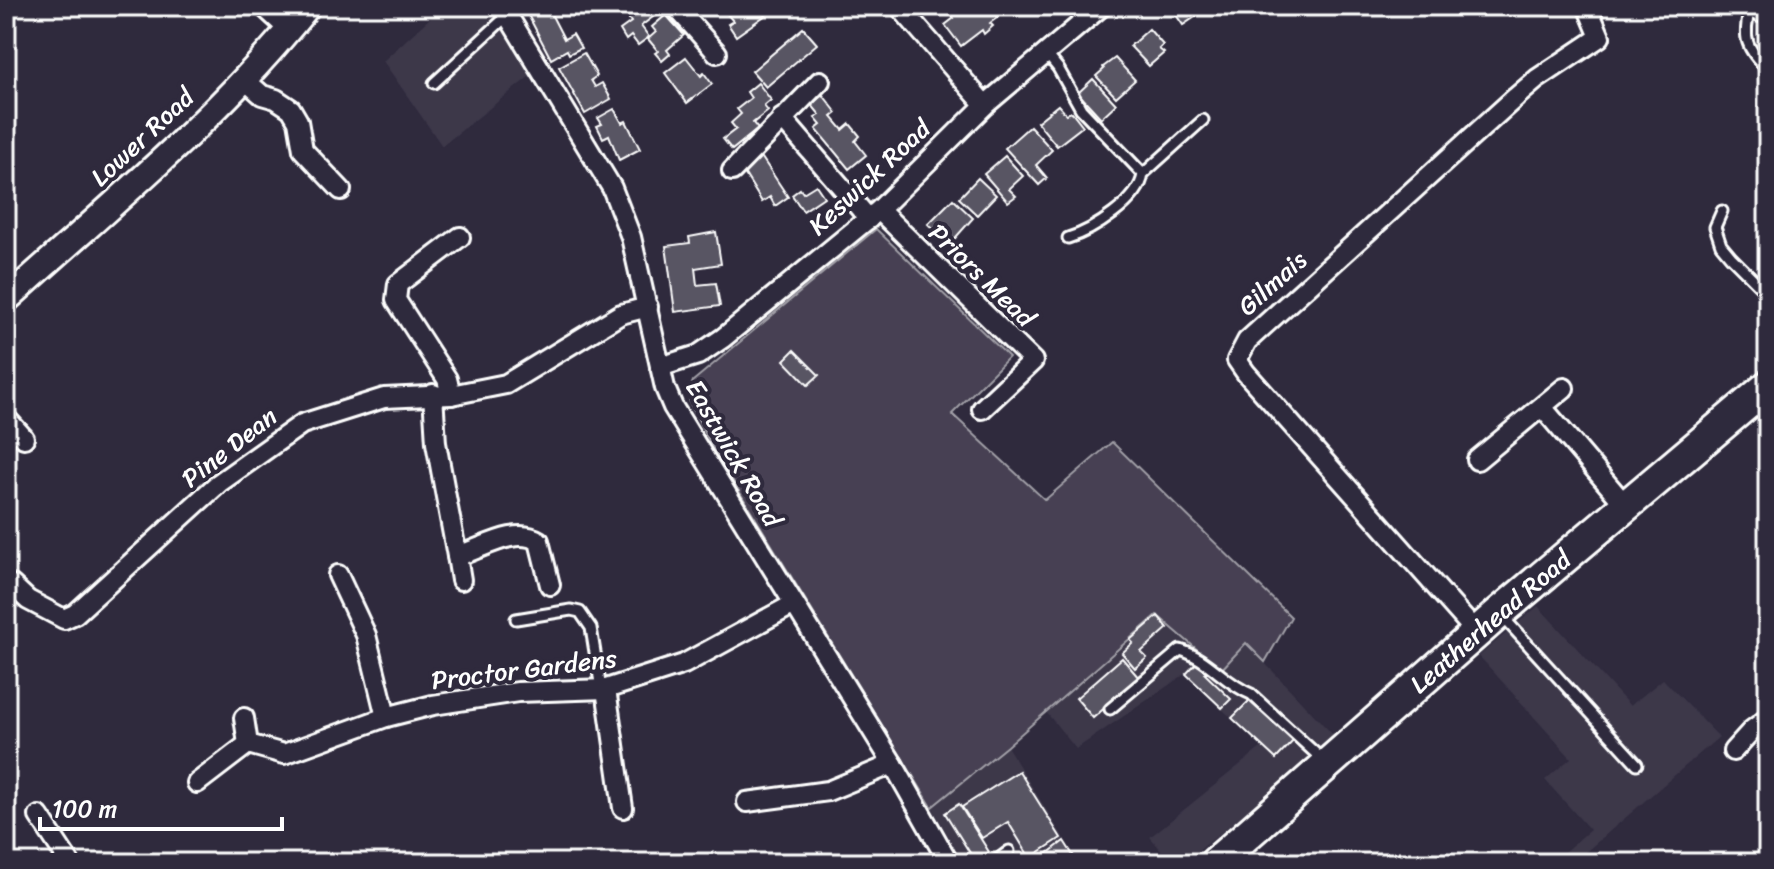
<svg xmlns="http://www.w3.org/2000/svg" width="1774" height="869" viewBox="0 0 1774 869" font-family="Sriracha,sans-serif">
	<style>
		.built { fill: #3c3749 }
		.green { fill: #464152; stroke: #a2a0a8; stroke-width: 2 }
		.building { fill: #595564; stroke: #fff; stroke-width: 2 }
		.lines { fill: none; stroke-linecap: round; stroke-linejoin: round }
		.service-casing { stroke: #fff; stroke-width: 15 }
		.minor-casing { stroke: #fff; stroke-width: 24 }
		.tertiary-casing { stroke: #fff; stroke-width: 30 }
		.primary-casing { stroke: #fff; stroke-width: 36 }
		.service { stroke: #2f2a3d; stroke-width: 9 }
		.minor { stroke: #2f2a3d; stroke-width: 18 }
		.tertiary { stroke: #2f2a3d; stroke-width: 24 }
		.primary { stroke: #2f2a3d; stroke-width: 30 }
		.labels { text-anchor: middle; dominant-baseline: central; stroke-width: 8; stroke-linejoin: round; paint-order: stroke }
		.street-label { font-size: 26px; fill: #fff; stroke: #2f2a3d }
	</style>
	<rect width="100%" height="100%" fill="#2f2a3d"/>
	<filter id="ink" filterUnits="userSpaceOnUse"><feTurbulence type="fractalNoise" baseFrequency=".0125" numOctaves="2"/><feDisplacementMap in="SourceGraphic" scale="16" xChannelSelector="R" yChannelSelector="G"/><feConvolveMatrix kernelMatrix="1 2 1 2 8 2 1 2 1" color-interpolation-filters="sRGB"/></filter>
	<g filter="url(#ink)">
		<g class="built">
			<polygon points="443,6 497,6 539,69 442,146 383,61"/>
			<polygon points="1538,606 1630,706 1663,679 1719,737 1573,863 1551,863 1590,830 1545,780 1571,758 1479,656"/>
			<polygon points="1157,615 1220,669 1246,643 1336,738 1184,863 1172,863 1150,837 1262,747 1185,674 1076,749 1046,712"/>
			<polygon points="1007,746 1079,863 963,863 932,807"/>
		</g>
		<polygon class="green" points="876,229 1009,357 952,414 1045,500 1112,442 1291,617 1265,662 1246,643 1221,670 1157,615 1007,746 932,807 712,447 690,403 689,392 693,381"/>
		<g class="building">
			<polygon points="537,6 547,6 564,39 573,34 581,48 569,54 567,50 551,59 526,11"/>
			<polygon points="630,6 658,6 661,11 641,26 649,37 638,45 631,36 626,40 620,30 631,22 623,11"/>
			<polygon points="738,6 766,6 770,12 736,36 728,24 733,21 727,14"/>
			<polygon points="956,6 989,6 998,17 990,23 993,26 984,34 982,30 961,46 945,25 954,18 949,11"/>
			<polygon points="1170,6 1210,6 1210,7 1183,25"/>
			<polygon points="666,15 684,35 667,50 670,54 662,61 655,53 658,51 648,39 656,32 652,27"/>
			<polygon points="803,28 817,44 766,87 752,71"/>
			<polygon points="1149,29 1163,45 1159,49 1164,53 1149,66 1130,46"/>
			<polygon points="584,53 597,76 591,80 595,87 602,83 611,99 585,114 559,67"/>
			<polygon points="686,57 701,76 704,73 712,84 687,103 665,73"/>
			<polygon points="1115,58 1135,80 1116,97 1096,76 1104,69 1103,67"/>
			<polygon points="1093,79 1116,104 1101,118 1078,93"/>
			<polygon points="758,83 771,100 764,106 768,111 753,123 758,129 732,150 723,139 736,129 731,123 741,114 737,109 751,98 747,92"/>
			<polygon points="823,95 837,113 832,117 843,130 850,124 860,136 855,141 866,155 849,169 816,129 821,125 815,118 820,115 811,104"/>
			<polygon points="1058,105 1066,114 1072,112 1083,126 1057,146 1037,122"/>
			<polygon points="614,109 622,123 626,121 640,149 619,160 609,135 603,138 597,126 602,124 598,118"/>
			<polygon points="1030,126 1052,150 1036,165 1047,178 1039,185 1005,148"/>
			<polygon points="760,155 788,197 775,206 770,197 762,202 741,168"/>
			<polygon points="1005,156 1023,176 1009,189 1016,196 1008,202 984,174"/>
			<polygon points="978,178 996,195 977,215 959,198"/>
			<polygon points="816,185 824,197 803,211 792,195 800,189 803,193"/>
			<polygon points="953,199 973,218 949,245 928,224"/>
			<polygon points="716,232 721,264 695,268 697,285 716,283 720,306 675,312 666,246 690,243 689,237"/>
			<polygon points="794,350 819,375 808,385 784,360"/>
			<polygon points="1158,616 1168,628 1141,652 1147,658 1135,668 1122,653 1133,643 1130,640"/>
			<polygon points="1122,658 1139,678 1093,718 1076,698"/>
			<polygon points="1198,661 1208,671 1205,674 1231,699 1222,708 1186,674"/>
			<polygon points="1251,699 1295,739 1276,759 1232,718"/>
			<polygon points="1019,771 1061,838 1030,858 1008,822 982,838 962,807"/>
			<polygon points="959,804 989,852 975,861 945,813"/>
			<polygon points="1064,841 1078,863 1035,863"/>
		</g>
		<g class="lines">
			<g class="service-casing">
				<g id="service">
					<path d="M1750,8C1742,39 1746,47 1768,70"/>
					<path d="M1046,53L1058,68L1081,109L1143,174C1140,201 1092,231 1068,238"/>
					<polyline points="434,83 508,15"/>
					<polyline points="1143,174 1203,120"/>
					<polyline points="1722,211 1715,227 1721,245 1731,257 1768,294"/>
					<polyline points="1502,616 1637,764"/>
					<polyline points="516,619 571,610 580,612 591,628 601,689"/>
					<path d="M1110,709L1180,650C1208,658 1224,683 1251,694L1325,762"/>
					<polyline points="993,863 1009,851"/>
				</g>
			</g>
			<g class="minor-casing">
				<g id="minor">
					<polyline points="263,6 289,30"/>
					<polyline points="502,6 612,188 631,237 665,388 673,407 893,764 949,863"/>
					<polyline points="675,6 717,53"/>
					<polyline points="899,6 985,105"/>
					<polyline points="1747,6 1760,12 1768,10"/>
					<polyline points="244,79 262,95 276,99 291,109 298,121 303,150 341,190"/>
					<polyline points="782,118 869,219"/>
					<polyline points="732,171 820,81"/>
					<polyline points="879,210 1033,361 982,409"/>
					<polyline points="660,367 698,355 723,338 879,210 985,105 1102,6"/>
					<path d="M433,394L436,443L457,556C482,549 515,526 539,541L550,585"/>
					<polyline points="451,395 447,379 396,300 398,284 460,237"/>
					<polyline points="1542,407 1626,506"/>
					<polyline points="6,418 24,438"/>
					<polyline points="1477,460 1564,388"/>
					<polyline points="457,556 461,580"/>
					<polyline points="338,575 366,635 386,717"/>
					<polyline points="12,585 28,600 64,619 75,614 219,483 302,424 384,398 451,395 506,384 621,314 648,307"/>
					<polyline points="1476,632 1246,373 1237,360 1247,341 1516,97 1537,79 1600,37 1587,6"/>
					<polyline points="606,689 623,808"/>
					<polyline points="244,718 248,744 284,754 386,717 433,705 518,692 606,689 684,664 794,604"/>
					<polyline points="1733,751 1752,730 1768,718"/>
					<polyline points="197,783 248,744"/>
					<polyline points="747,802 828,791 893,764"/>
					<polyline points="39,816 70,863"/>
				</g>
			</g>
			<g class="tertiary-casing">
				<path id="tertiary" d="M6,300C109,206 221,116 308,6"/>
			</g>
			<g class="primary-casing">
				<g id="primary">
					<path id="s1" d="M1215,863L1499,613L1768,386"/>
				</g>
			</g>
			<use href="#service" class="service"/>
			<use href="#minor" class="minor"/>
			<use href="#tertiary" class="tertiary"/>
			<use href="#primary" class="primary"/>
		</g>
	</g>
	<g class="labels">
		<g class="street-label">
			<text transform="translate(142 137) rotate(-43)">Lower Road</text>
			<text transform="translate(869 177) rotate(-43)">Keswick Road</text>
			<text transform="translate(982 275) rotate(44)">Priors Mead</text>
			<text transform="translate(1272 283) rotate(-42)">Gilmais</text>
			<text transform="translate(229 447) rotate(-38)">Pine Dean</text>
			<text transform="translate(734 453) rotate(60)">Eastwick Road</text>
			<text stroke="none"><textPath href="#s1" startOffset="366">Leatherhead Road</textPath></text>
			<text transform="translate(524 669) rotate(-7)">Proctor Gardens</text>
		</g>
	</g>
	<rect width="1774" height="869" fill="none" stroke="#2f2a3d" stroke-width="32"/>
	<rect x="16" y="16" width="1742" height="837" fill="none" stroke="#fff" stroke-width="3" filter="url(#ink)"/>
	<path d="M40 817v12h242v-12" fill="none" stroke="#ffffff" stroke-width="4"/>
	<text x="52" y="817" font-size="24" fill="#ffffff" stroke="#2f2a3d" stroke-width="6" paint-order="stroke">100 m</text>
</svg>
